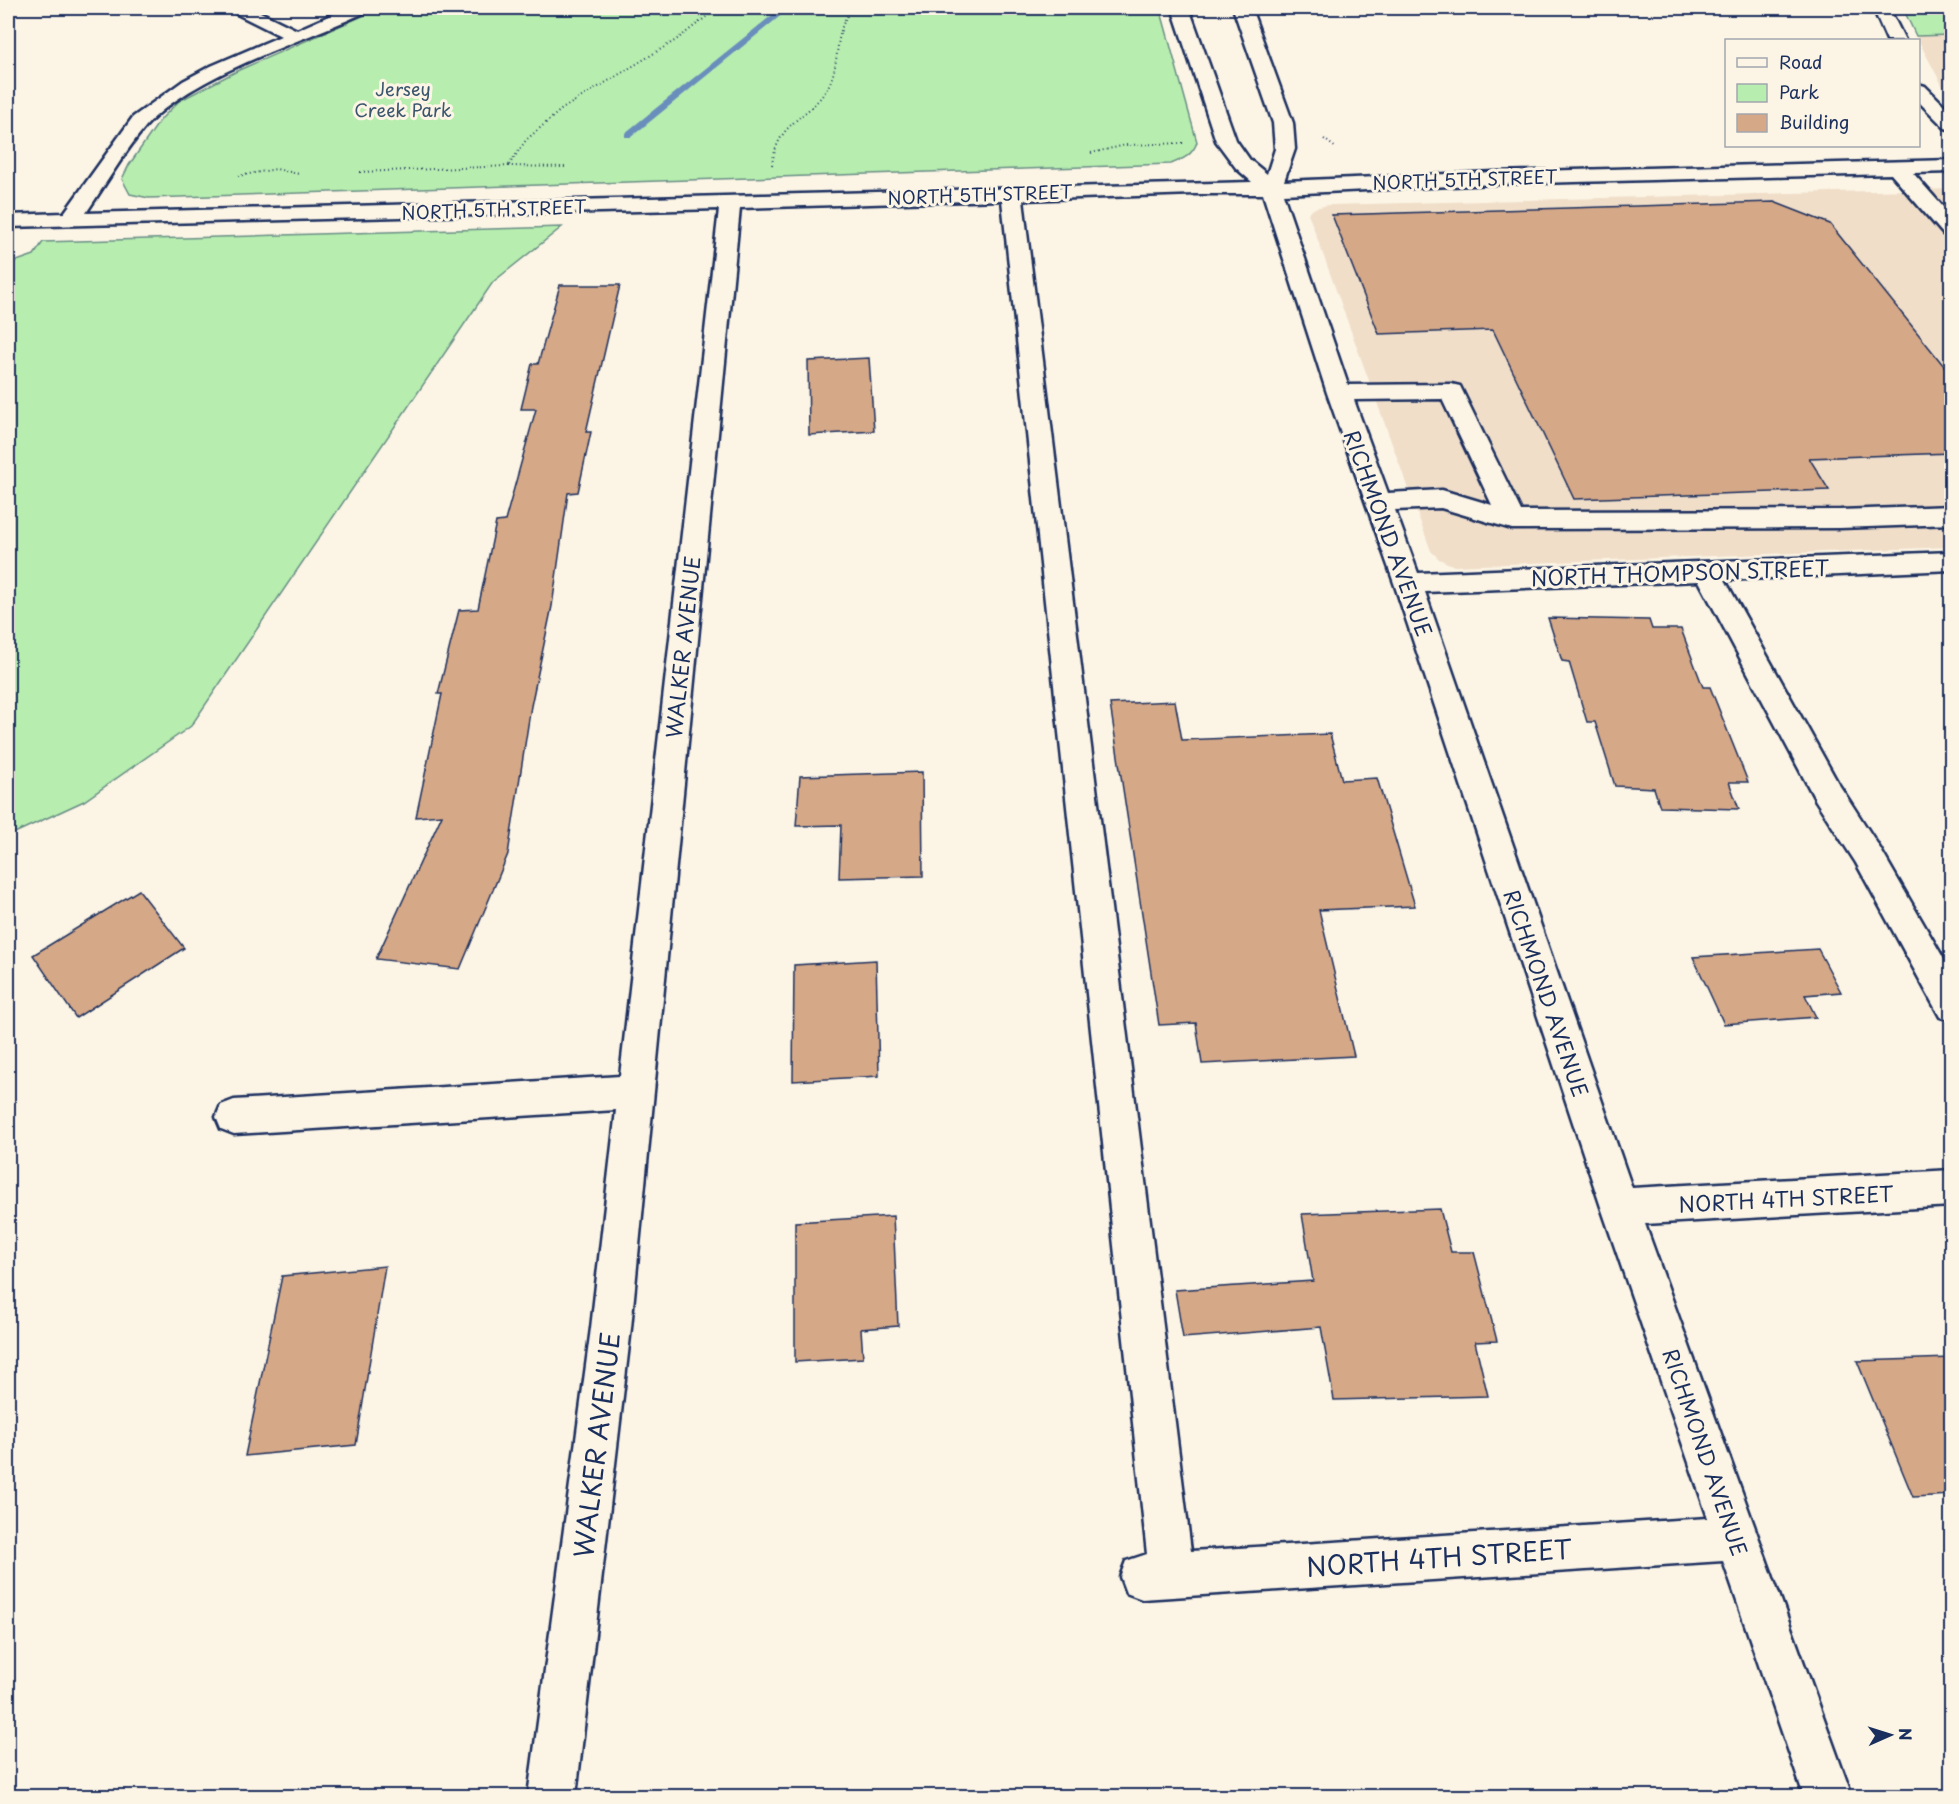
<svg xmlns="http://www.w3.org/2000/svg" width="1959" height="1804" viewBox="0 0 1959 1804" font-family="'Playpen Sans',sans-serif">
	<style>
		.built { fill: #f0dec9 }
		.green { fill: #b7edaf; stroke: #698e86; stroke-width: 1.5 }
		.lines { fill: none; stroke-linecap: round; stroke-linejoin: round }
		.stream { fill: #6a8ebc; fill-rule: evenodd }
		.building { fill: #d5a887; stroke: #1b2f5e; stroke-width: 1.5 }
		.minor-casing { stroke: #1b2f5e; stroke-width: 5 }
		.path { stroke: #1b2f5e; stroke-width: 2; stroke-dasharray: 1 3; stroke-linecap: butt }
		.minor { fill: #fcf5e5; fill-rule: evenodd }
		.labels { text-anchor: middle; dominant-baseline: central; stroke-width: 6; stroke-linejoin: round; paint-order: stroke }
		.far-park-label { font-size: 18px; fill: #3a556e; stroke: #fcf5e5 }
		.far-street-label { font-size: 18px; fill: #1b2f5e; stroke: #fcf5e5 }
		.street-label { font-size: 21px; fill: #1b2f5e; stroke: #fcf5e5 }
		.near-street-label { font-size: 26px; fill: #1b2f5e; stroke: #fcf5e5 }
	</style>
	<rect width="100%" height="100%" fill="#fcf5e5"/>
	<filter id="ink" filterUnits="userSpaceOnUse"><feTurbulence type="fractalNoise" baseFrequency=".0167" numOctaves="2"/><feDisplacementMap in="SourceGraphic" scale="12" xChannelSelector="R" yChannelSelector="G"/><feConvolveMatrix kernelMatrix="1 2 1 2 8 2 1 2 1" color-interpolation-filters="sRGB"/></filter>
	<g filter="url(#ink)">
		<g class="built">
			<polygon points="1951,35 1951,102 1916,36"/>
			<polygon points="1951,189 1951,547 1454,566 1439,559 1431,551 1308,213 1315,208 1328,205"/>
		</g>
		<g class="green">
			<path d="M381,8H1160L1197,142C1193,155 1183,159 1171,164L149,198L130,194L122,179L129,165L161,119L179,101L239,70Z"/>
			<polygon points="1903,8 1951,8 1951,35 1916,36"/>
			<polygon points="562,227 493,282 191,726 84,801 8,836 8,264 34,255 43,242"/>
		</g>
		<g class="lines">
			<polygon class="stream" points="781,8 790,8 631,137 625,137 625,133"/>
		</g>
		<g class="building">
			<polygon points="1774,202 1830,224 1952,376 1952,453 1809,458 1829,490 1574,499 1493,330 1379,334 1332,215"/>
			<polygon points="560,285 620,285 586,432 591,432 578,492 568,493 552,606 531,706 508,854 460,969 376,959 442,815 416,817 442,694 438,694 459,610 478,609 496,522 505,521 536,409 521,409 532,364 538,364"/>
			<polygon points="869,358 874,431 809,435 808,361"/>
			<polygon points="1548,618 1649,620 1652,629 1681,629 1703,687 1710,687 1748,782 1729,782 1739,809 1660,807 1654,788 1615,786 1595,722 1587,722 1569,662 1562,661"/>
			<polygon points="1175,701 1182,740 1330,734 1342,780 1377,778 1415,906 1319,910 1354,1056 1202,1064 1196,1023 1159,1025 1110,704"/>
			<polygon points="922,772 923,876 839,878 841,825 796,826 800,776"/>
			<polygon points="139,890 184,948 76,1018 33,955"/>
			<polygon points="1818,949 1841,992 1805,995 1816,1017 1724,1024 1693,957"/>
			<polygon points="876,960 879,1076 793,1081 794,965"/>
			<polygon points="1440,1209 1451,1252 1474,1252 1497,1341 1475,1342 1488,1396 1334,1400 1321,1327 1183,1338 1175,1290 1313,1281 1302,1214"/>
			<polygon points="893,1216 898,1326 861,1329 863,1358 795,1362 795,1222"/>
			<polygon points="385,1266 356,1445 245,1456 282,1276"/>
			<polygon points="1952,1358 1952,1495 1913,1497 1857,1361"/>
		</g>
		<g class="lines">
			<g class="minor-casing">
				<g id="minor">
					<path d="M231,8H252L297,30L347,8H369L366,12C304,41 191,75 146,126C124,152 106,184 86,213L1252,182L1236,168L1216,141L1172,8H1189L1236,140L1250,160L1267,174L1275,149L1273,123L1233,8H1251L1293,123L1295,149L1284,181L1494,172L1952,160V172L1913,173L1952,217V236L1944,235L1891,174L1494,184L1283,194L1348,385L1451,384L1460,386L1521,511L1840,510L1952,506V524L1840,528L1512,529L1441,508L1395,510L1418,573L1952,552V570L1725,580L1838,783L1878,845L1952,973V1021L1940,1017L1856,863L1816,801L1699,581L1425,592L1632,1188L1952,1170V1206L1645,1224L1852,1796H1804L1723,1561L1142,1599L1126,1593L1120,1577L1126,1561L1147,1554L1002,200L740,208L631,1328L576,1796H528L591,1328L616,1110L234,1134L221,1129L216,1117L221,1105L234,1100L620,1076L719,209L8,227V215L64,213L133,117L183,81L211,66L281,36L233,12ZM1194,194H1263L1327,393L1394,583L1601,1207L1708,1518L1191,1551L1023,200ZM1442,399L1492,505L1442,490L1388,493L1354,400Z"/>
					<polygon points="1873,8 1889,8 1905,40 1887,40"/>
					<polygon points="1918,84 1925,86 1952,113 1952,130 1945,128 1918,101"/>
				</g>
			</g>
			<g class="path">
				<polyline points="1324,139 1336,148"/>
				<polyline points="1091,153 1126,145 1185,143"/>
				<polyline points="509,165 526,140 562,109 676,40 718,8"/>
				<path d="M772,165C778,119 809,120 828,87C842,61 832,31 853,8"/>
				<polyline points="360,172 509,166 565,167"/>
				<polyline points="238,176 276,169 299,174"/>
			</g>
			<use href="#minor" class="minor"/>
		</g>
	</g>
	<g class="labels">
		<g class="far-park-label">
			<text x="403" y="88">Jersey<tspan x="403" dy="21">Creek Park</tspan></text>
		</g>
		<g class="far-street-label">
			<text transform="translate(1465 179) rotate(-2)">NORTH 5TH STREET</text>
			<text transform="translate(980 194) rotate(-2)">NORTH 5TH STREET</text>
			<text transform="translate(494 209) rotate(-2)">NORTH 5TH STREET</text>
		</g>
		<g class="street-label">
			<text transform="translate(1389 533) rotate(70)">RICHMOND AVENUE</text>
			<text transform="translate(1680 572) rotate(-2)">NORTH THOMPSON STREET</text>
			<text transform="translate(682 647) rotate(-84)">WALKER AVENUE</text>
			<text transform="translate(1547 993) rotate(71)">RICHMOND AVENUE</text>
			<text transform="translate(1786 1198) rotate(-3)">NORTH 4TH STREET</text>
			<text transform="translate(1706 1452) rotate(71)">RICHMOND AVENUE</text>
		</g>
		<g class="near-street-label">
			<text transform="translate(596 1445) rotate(-83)">WALKER AVENUE</text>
			<text transform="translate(1439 1557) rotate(-4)">NORTH 4TH STREET</text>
		</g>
	</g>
	<rect width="1959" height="1804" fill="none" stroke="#fcf5e5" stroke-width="30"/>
	<rect x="15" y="15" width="1929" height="1774" fill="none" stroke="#1b2f5e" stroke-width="2" filter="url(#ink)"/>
	<rect x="1725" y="39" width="195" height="108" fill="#fcf5e5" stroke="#a2a6af" stroke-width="1.5"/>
	<rect x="1737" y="58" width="30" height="9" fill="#fcf5e5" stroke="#a2a6af" stroke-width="1.5"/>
	<text x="1779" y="69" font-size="18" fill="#1b2f5e">Road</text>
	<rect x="1737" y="84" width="30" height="18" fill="#b7edaf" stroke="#a2a6af" stroke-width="1.5"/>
	<text x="1779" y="99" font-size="18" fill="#1b2f5e">Park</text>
	<rect x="1737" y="114" width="30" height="18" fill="#d5a887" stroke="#a2a6af" stroke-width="1.5"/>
	<text x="1779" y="129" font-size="18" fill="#1b2f5e">Building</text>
	<g transform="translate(1890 1735) rotate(87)" stroke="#fcf5e5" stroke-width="4.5" paint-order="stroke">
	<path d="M0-4.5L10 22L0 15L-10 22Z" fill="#1b2f5e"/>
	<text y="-9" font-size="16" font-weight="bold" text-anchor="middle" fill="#1b2f5e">N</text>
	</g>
</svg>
